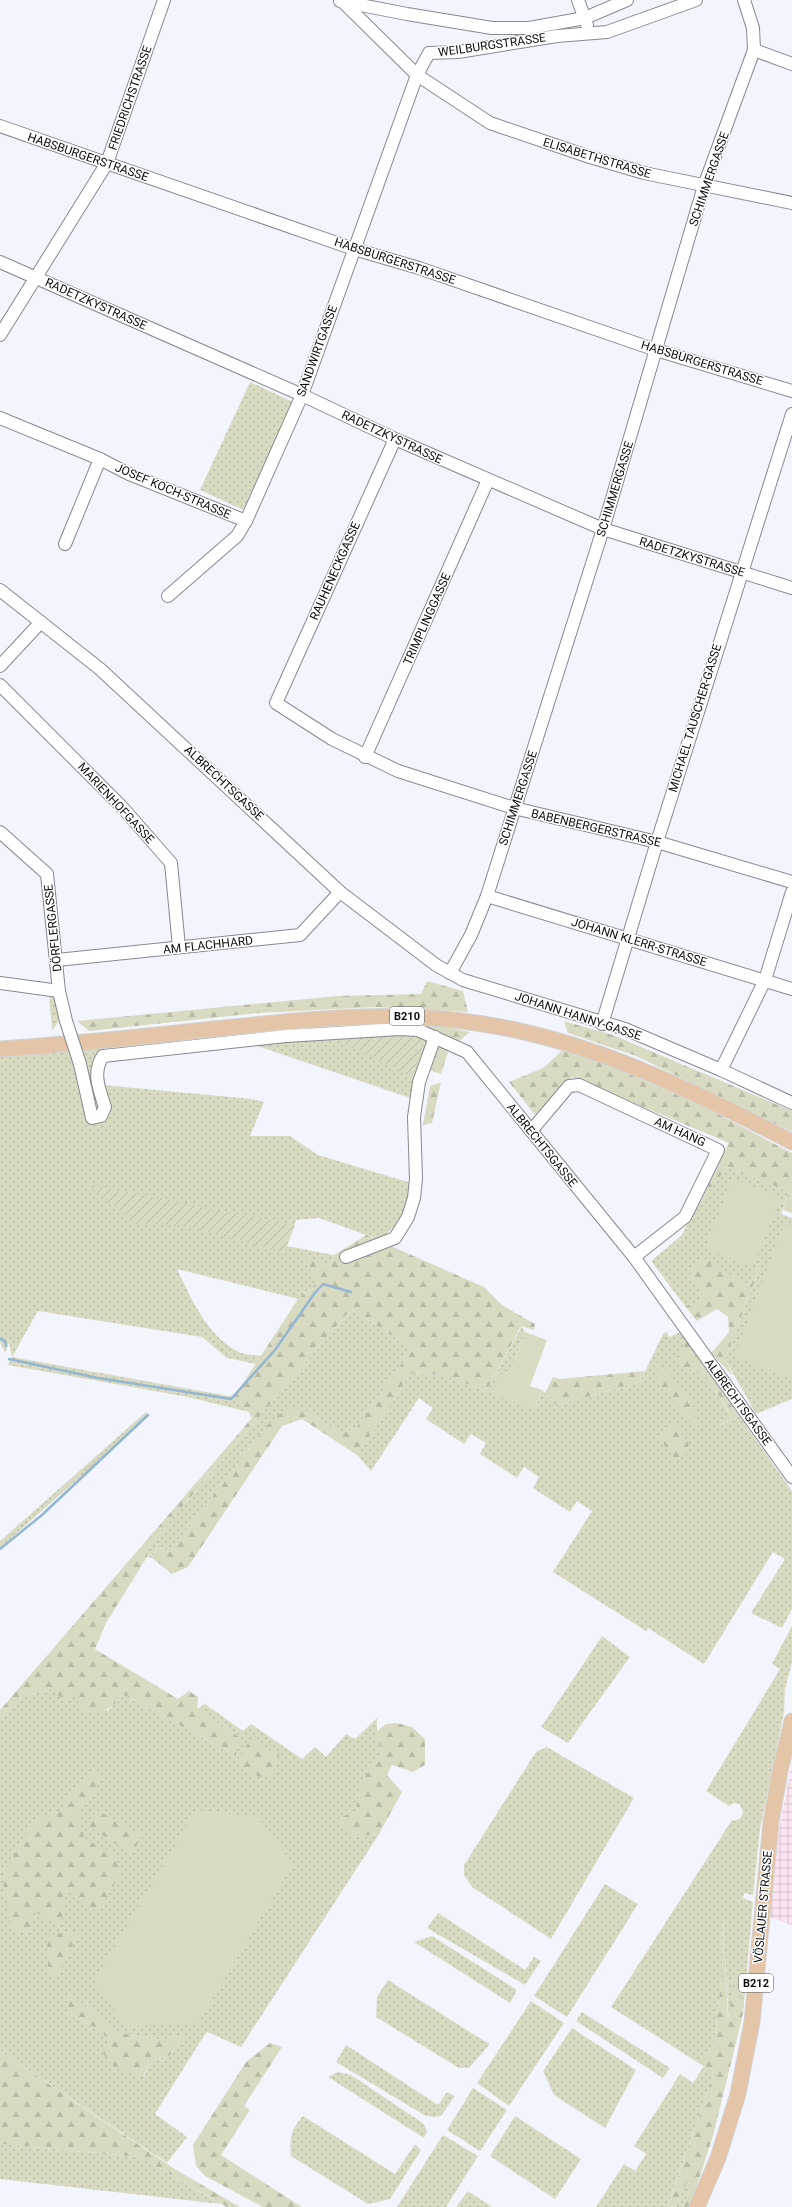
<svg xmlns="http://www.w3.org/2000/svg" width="792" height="2207" viewBox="0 0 792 2207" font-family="Roboto,sans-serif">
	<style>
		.industrial { fill: url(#industrial-grid) }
		.grass { fill: url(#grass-dots); fill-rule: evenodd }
		.forest { fill: url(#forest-firs) }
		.garden { fill: url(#garden-furrows) }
		.pitch { fill: #d8dbc1 }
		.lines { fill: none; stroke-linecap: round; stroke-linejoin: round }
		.stream { stroke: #95b6d2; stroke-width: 2.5 }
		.minor-casing { stroke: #878990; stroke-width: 14 }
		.major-casing { stroke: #d3d3d4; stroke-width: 17 }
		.minor { stroke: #fff; stroke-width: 12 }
		.major { stroke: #e5c5a8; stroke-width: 15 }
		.minor-bridge-casing { stroke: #878990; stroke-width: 14; stroke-linecap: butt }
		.minor-bridge { stroke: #fff; stroke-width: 12 }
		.labels { text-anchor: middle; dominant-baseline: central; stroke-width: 3; stroke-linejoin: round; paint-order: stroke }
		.shield { fill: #fff; stroke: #555658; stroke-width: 1 }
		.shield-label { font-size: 11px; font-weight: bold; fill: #0c0d10 }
		.street-label { font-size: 12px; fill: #0c0d10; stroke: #fff }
	</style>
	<defs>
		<pattern id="industrial-grid" width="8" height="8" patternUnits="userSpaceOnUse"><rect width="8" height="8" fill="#fbe4f1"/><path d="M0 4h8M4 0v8" fill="none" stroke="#d6c2ce"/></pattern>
		<pattern id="grass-dots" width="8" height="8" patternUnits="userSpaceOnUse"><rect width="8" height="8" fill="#d8dbc1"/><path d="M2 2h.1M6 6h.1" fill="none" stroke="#b8bba5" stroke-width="1.8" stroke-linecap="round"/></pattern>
		<pattern id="forest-firs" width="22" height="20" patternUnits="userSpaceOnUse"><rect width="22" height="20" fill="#d8dbc1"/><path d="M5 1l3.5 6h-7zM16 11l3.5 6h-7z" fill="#b8bba5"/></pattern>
		<pattern id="garden-furrows" width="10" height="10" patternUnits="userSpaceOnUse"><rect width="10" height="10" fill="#d8dbc1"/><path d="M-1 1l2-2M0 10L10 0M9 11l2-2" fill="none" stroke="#b8bba5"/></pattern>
	</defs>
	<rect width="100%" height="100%" fill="#f3f5fe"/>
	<polygon class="industrial" points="792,1762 792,1925 769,1917 779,1830"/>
	<g class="grass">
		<polygon points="250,382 293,402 243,510 200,490"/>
		<polygon points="49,993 55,994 61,1018 52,1031"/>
		<path d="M349,1022L431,1024L410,1098L252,1044L103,1062V1085L252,1099L264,1102L250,1136H290L318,1155L411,1183C413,1210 398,1223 380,1240L319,1218L296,1220L287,1246L334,1255L329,1266L304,1258L318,1282L298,1299L177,1269C192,1300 208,1338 241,1353C247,1355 256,1355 262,1356L256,1364L227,1358L202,1337L38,1311L12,1357L234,1397L249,1412L188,1397L8,1365L12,1357L9,1342L5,1353L0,1342V1055Z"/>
		<polygon points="727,1167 789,1192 781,1214 792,1218 792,1399 756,1414 725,1359 764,1257 748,1285 690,1274 706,1300 685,1306 651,1261 682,1235 691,1215"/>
		<polygon points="351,1309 412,1349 356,1428 340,1433 303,1409 269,1423 170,1552 158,1546 152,1558 147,1557 147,1548"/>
		<polygon points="522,1326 525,1332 509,1376 535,1410 542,1390 557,1405 640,1382 663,1334 666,1332 670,1337 680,1332 686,1340 675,1363 706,1376 729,1413 717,1427 739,1416 792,1491 792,1609 782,1628 751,1613 785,1559 773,1552 704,1664 648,1628 646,1631 553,1572 592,1511 577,1501 570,1512 533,1488 539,1477 524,1467 517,1478 480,1454 486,1443 471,1434 464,1444 426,1419 433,1408 419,1398 371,1471 357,1455 411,1373 443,1375 486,1391"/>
		<polygon points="146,1412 150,1415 0,1548 0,1541"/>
		<path d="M792,1626V1662L785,1689L784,1712L760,1829L753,1895L744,1893L743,1898L753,1902L743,2014L736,1964L729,2026L723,1919L722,1971L714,2045L697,2062L611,2007L732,1820C738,1821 743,1818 743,1811L739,1804L734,1803L729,1806L706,1791L780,1669L772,1664Z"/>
		<polygon points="602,1636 630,1657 568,1743 541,1727"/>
		<path d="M52,1689L79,1696L108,1711L124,1695L236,1756L239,1737L197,1709L205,1704L243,1731L251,1724L302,1759L315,1747L326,1757L346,1734L355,1739L377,1718V1739L383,1753L360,1783L353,1837L379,1834L241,2047L207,2032L200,2042L155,2114L187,2137L167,2163L0,2051V1722L23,1696ZM68,1996L85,2011L88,2001L95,2015L120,2033L162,2040L185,2035L169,2056L150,2061L144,2077L108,2041L102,2031L67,2013Z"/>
		<polygon points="547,1747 634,1798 551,1939 472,1887 464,1875 464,1865 536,1752"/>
		<polygon points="605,1884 638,1904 567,2017 534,1996"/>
		<polygon points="438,1913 525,1970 534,1957 541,1961 525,1985 427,1928"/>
		<polygon points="432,1936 517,1990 510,2003 414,1942"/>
		<polygon points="388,1980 481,2039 490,2044 469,2068 459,2068 376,2017 377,1997"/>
		<polygon points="531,2001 564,2023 509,2106 477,2083"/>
		<polygon points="582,2012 670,2068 663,2078 576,2021"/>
		<polygon points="572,2028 636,2070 605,2128 554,2095 543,2071"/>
		<polygon points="346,2045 438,2105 447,2092 455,2096 441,2116 433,2117 424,2115 336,2062"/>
		<polygon points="704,2066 714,2072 668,2205 671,2207 596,2207 624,2164 635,2171 646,2154 634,2146 680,2074 693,2083"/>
		<polygon points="338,2072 351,2075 424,2124 427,2132 424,2138 328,2077"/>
		<polygon points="473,2088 507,2110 480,2151 447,2130"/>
		<path d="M303,2116L395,2174L415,2144L421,2150L390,2199L368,2204L291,2156C290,2137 290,2131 303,2116Z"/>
		<polygon points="515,2116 581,2159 555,2199 490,2156"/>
		<polygon points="443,2135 478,2156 446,2207 397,2207"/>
		<polygon points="0,2144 140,2157 221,2204 0,2179"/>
		<polygon points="687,2182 691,2184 684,2207 675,2207"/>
		<polygon points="468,2191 492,2207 456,2207"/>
	</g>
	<g class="forest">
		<polygon points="427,981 463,991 468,1012 375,1007 259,1013 89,1031 77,1021 337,996 421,994"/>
		<polygon points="564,1021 613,1035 792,1111 792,1132 636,1056 568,1033"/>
		<polygon points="431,1024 470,1032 457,1043 428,1031"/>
		<polygon points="439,1046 449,1049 441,1074 429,1070"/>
		<polygon points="563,1050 616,1068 697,1103 792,1153 792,1213 783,1210 789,1192 727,1167 691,1215 729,1143 572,1077 535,1115 509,1082 543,1068"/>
		<polygon points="441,1082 432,1123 423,1125 430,1086"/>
		<path d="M366,1235L484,1287L502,1305L535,1324L534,1330L521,1326L486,1391L443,1375L411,1373L357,1455L302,1419L282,1426L188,1567L172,1574L152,1558L158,1546L170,1552L269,1423L285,1410L303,1409L340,1433L356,1428L412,1349L351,1309L147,1548V1557L106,1623L95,1649L178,1699L189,1691L198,1697L197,1709L239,1737L236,1756L124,1695C107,1712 102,1716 78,1710L79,1696L63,1700L52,1689L23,1696L0,1722V1710L252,1418L249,1412L234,1397L298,1299L318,1282L303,1257L329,1266L334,1255Z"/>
		<polygon points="765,1254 725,1359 733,1376 711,1353 729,1332 728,1317 717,1309 697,1321 685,1306 705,1300 690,1274 700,1257 748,1285"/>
		<polygon points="686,1340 739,1416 716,1427 729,1412 706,1376 674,1363"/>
		<polygon points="658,1360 691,1398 700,1433 658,1383"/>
		<polygon points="645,1371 640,1382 557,1405 545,1393 553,1377 559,1379"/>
		<polygon points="675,1424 689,1444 685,1456 675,1461 660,1439 668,1427"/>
		<polygon points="397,1723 412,1727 425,1739 425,1765 413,1772 392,1765 387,1775 402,1792 379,1834 353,1837 342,1830 337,1819 356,1811 360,1783 383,1753 377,1739 377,1731 386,1724"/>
		<polygon points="255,1736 268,1750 280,1751 273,1775 263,1778 240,1769 243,1749"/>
		<polygon points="101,1769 97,1790 77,1816 85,1839 113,1854 122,1872 97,1912 67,1891 60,1927 32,1910 28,1932 12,1931 2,1876 34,1820 58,1812 84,1778"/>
		<polygon points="96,1810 143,1835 131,1854 87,1825"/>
		<polygon points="723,1911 728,2022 736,1962 743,2014 713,2136 690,2207 684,2207 691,2184 687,2182 675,2207 668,2206 714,2072 697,2062 714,2045 722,1971"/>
		<polygon points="80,1931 56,1977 48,1970 47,1935"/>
		<polygon points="68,1996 85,2010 88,2001 95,2015 120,2033 162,2040 186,2034 169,2056 150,2061 143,2077 115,2068 103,2053 108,2041 102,2031 67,2013"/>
		<polygon points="270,2043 282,2047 244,2106 250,2110 221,2155 302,2207 263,2207 205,2176 196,2166 193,2145 246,2062"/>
		<polygon points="0,2051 173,2168 240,2207 227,2207 140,2157 0,2144"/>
	</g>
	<g class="garden">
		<polygon points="416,1034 423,1040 421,1052 413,1077 326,1035"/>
		<polygon points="87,1184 295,1225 284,1253 191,1227 134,1223"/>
	</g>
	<g class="pitch">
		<polygon points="733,1178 781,1198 752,1268 705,1248"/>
		<polygon points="784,1225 792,1228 792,1379 734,1357"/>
		<polygon points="525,1332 547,1340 530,1386 542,1390 535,1410 492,1394 499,1373 509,1376"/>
		<polygon points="196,1810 258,1817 293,1864 198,2023 126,2027 94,1981"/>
	</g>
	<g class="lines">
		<g class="stream">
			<polyline points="0,1339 5,1341 6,1346"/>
			<polyline points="9,1359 98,1378 231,1399 275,1350 314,1294 323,1284 351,1292"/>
			<polyline points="0,1549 42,1515 148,1415"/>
		</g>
		<g class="minor-casing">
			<g id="minor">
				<polyline points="578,0 587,25"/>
				<polyline points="340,1 407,14 492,28 529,28 585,18 627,0"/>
				<polyline points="342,1 417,75 490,123 590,157 644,173 792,203"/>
				<polyline points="754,50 792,64"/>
				<polyline points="0,126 354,249 419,268 656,350 792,391"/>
				<polyline points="0,262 302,395 395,439 603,529 792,588"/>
				<polyline points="0,335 107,163 164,0"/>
				<polyline points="0,418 100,459 129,474 246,521"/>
				<polyline points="395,439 276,703 332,739 398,771 514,808 657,842 792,882"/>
				<polyline points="65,544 100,459"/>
				<polyline points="0,590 100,669 340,892 436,965 463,980 625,1029 721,1070 792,1103"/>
				<polyline points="168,596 237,536 246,521 302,395 417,75 429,53 458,52 557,36 607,32 696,0"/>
				<polyline points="0,666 41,622"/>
				<polyline points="0,685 122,807 171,863 179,947"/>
				<polyline points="365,757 488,480"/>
				<polyline points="0,832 47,874 59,991 66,1021"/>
				<polyline points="487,896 792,989"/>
				<polyline points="57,960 300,935 340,892"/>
				<polyline points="450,973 471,935 487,896 603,529 704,186 754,50 753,28 744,0"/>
				<polyline points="0,983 59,991"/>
				<polyline points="602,1024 657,842 792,414"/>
				<path d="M80,1064L92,1118L101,1116L105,1107C99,1089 92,1072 103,1056L286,1036L400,1029L418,1030L467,1052L634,1257L792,1477"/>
				<polyline points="721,1070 765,980 792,892"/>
				<polyline points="531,1131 569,1086 579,1085 718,1150 685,1217 634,1257"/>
				<polyline points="346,1257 395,1238 408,1217 414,1198 416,1179 414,1117 419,1082 435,1037"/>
			</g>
		</g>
		<g class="major-casing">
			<g id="major">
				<path d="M0,1049C71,1044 142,1037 213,1029C303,1020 392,1009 483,1024C593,1041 694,1091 792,1142"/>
				<polyline points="697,2207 718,2158 738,2094 752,2022 771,1822 780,1771 792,1721"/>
			</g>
		</g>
		<use href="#minor" class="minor"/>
		<use href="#major" class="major"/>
		<g class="minor-bridge-casing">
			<polyline id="minor-bridge" points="66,1021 80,1064"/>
		</g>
		<use href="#minor-bridge" class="minor-bridge"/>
	</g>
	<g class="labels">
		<g class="shield">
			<rect x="390" y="1007" width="34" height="18" rx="3"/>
			<rect x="739" y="1974" width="34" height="18" rx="3"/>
		</g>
		<g class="shield-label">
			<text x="407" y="1016">B210</text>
			<text x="756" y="1983">B212</text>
		</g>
		<g class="street-label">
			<text transform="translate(492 45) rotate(-8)">WEILBURGSTRASSE</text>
			<text transform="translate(130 98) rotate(-71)">FRIEDRICHSTRASSE</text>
			<text transform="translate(88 157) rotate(19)">HABSBURGERSTRASSE</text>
			<text transform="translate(597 158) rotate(17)">ELISABETHSTRASSE</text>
			<text transform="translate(709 179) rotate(-71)">SCHIMMERGASSE</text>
			<text transform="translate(395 261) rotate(18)">HABSBURGERSTRASSE</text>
			<text transform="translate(96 304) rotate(24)">RADETZKYSTRASSE</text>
			<text transform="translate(317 351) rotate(-70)">SANDWIRTGASSE</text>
			<text transform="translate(702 363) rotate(17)">HABSBURGERSTRASSE</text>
			<text transform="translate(392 437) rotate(25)">RADETZKYSTRASSE</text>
			<text transform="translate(615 489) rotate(-73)">SCHIMMERGASSE</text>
			<text transform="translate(173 491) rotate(23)">JOSEF KOCH-STRASSE</text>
			<text transform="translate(692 557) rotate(17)">RADETZKYSTRASSE</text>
			<text transform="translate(335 571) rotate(-66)">RAUHENECKGASSE</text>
			<text transform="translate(427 619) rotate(-66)">TRIMPLINGGASSE</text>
			<text transform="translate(695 718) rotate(-73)">MICHAEL TAUSCHER-GASSE</text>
			<text transform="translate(224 783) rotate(43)">ALBRECHTSGASSE</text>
			<text transform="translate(518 798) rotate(-72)">SCHIMMERGASSE</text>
			<text transform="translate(116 803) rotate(47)">MARIENHOFGASSE</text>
			<text transform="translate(596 828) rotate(13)">BABENBERGERSTRASSE</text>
			<text transform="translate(53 928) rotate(-96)">DÖRFLERGASSE</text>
			<text transform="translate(639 942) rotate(17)">JOHANN KLERR-STRASSE</text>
			<text transform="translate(208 945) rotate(-6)">AM FLACHHARD</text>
			<text transform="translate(578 1016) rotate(18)">JOHANN HANNY-GASSE</text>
			<text transform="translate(680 1132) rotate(24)">AM HANG</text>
			<text transform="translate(542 1145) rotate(51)">ALBRECHTSGASSE</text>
			<text transform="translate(738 1402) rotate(54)">ALBRECHTSGASSE</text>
			<text transform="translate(763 1907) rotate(-85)">VÖSLAUER STRASSE</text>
		</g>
	</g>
</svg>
